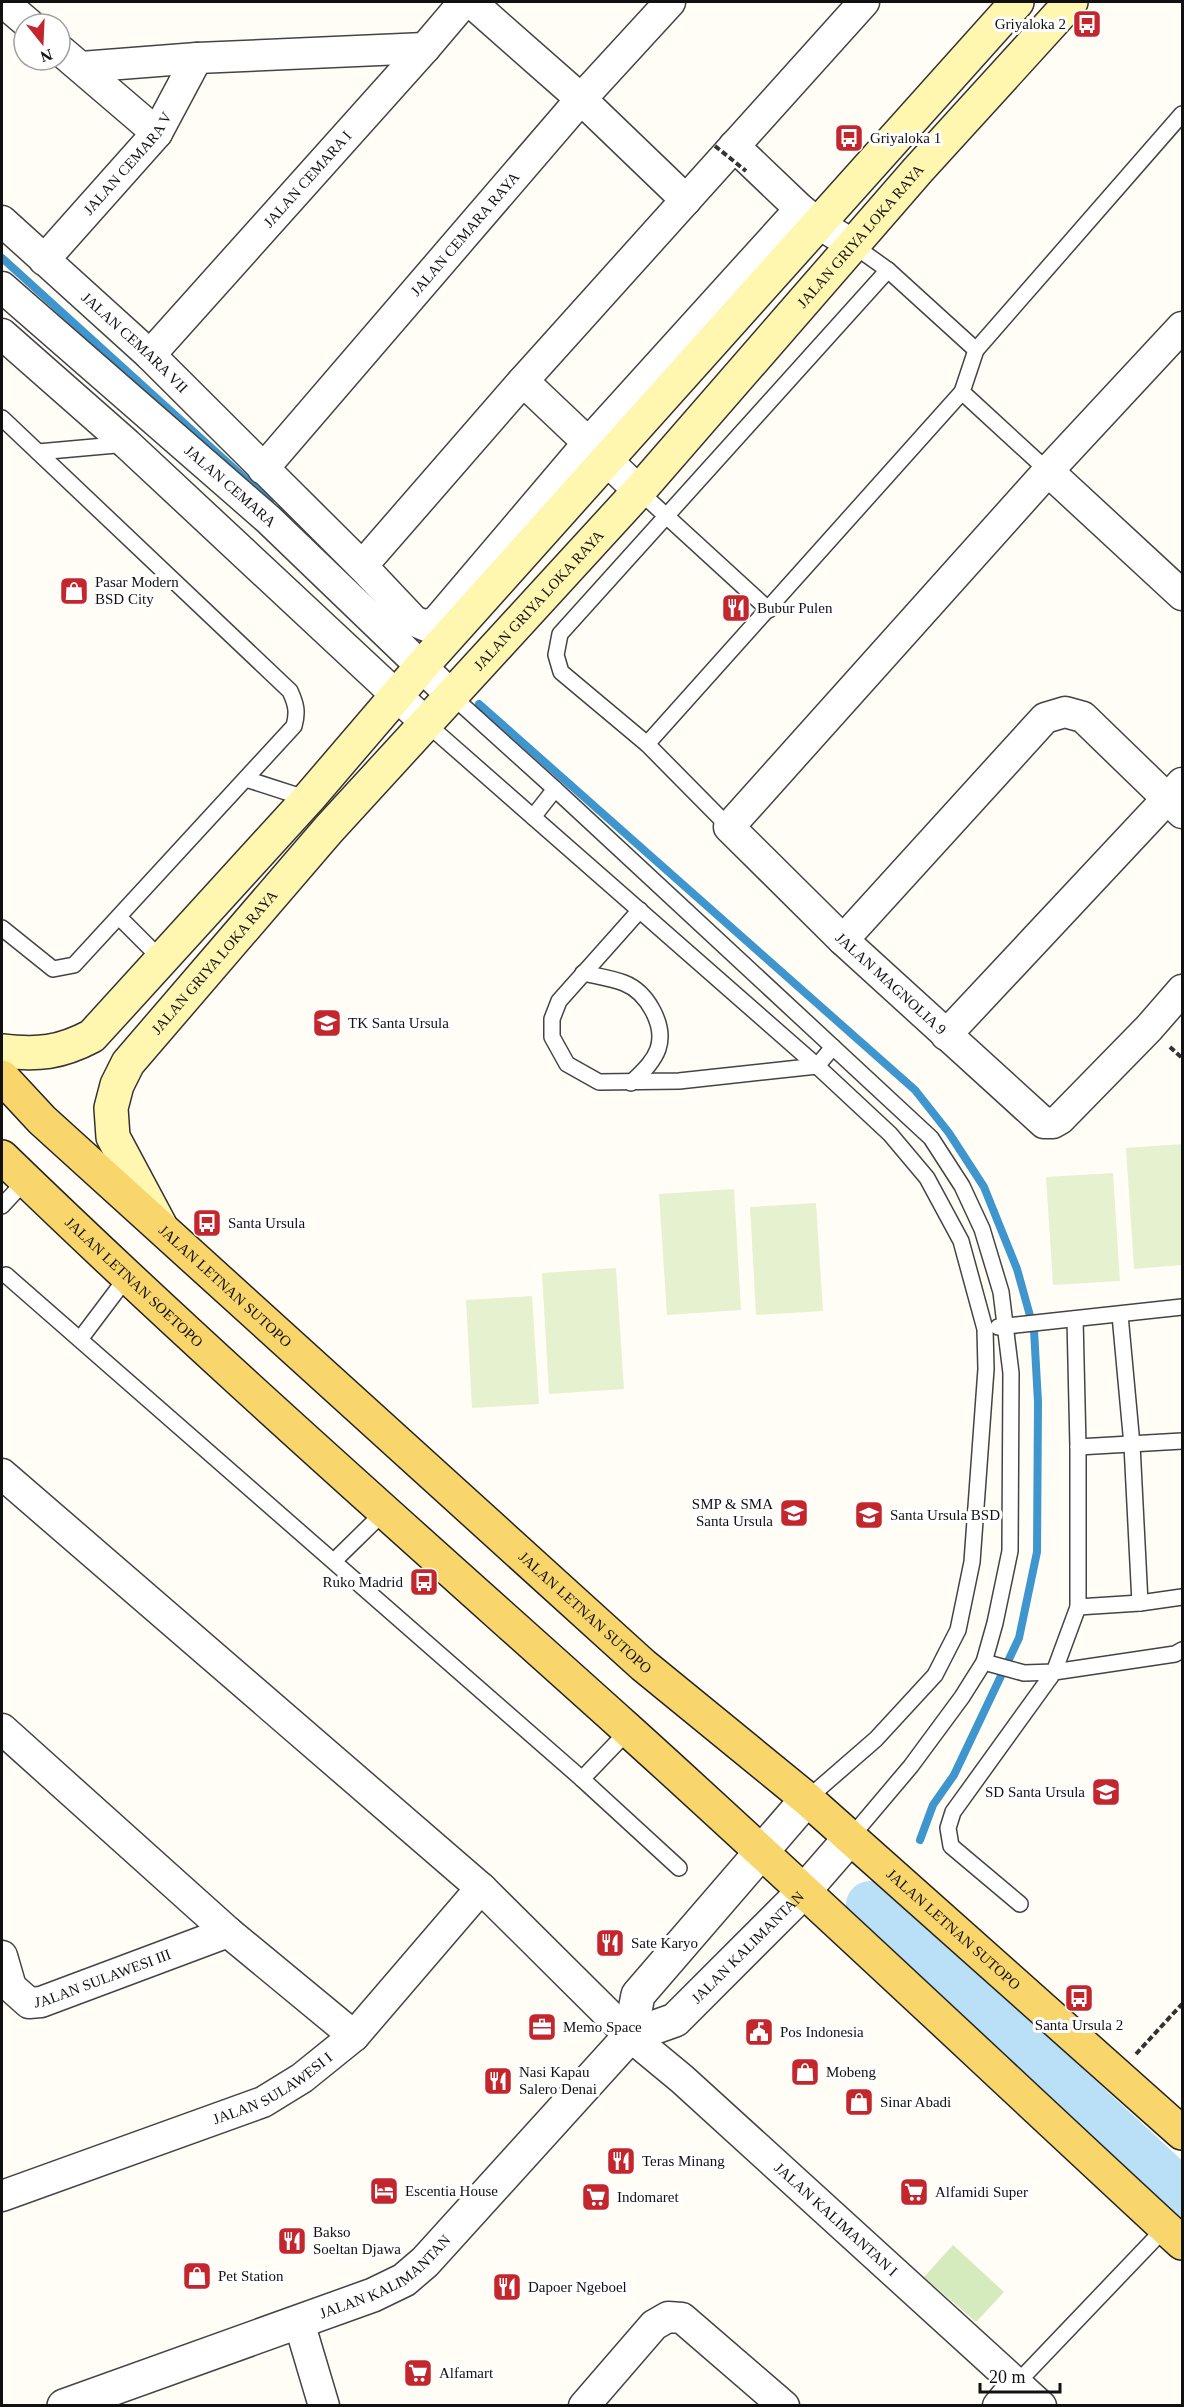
<svg xmlns="http://www.w3.org/2000/svg" width="1184" height="2407" viewBox="0 0 1184 2407" font-family="Georgia,serif">
	<style>
		.green { fill: #d5ebbd }
		.pitch { fill: #e6f2cf }
		.lines { fill: none; stroke-linecap: round; stroke-linejoin: round }
		.stream { stroke: #3f96cf; stroke-width: 8 }
		.river { stroke: #b9e0f7; stroke-width: 48 }
		.service-casing { stroke: #444; stroke-width: 18 }
		.minor-casing { stroke: #444; stroke-width: 33 }
		.tertiary-casing { stroke: #444; stroke-width: 36 }
		.secondary-casing { stroke: #333; stroke-width: 36 }
		.primary-casing { stroke: #222; stroke-width: 36 }
		.path { stroke: #333; stroke-width: 4; stroke-dasharray: 6 3; stroke-linecap: butt }
		.service { stroke: #fff; stroke-width: 15 }
		.minor { stroke: #fff; stroke-width: 30 }
		.tertiary { stroke: #fff; stroke-width: 33 }
		.secondary { stroke: #fff6b0; stroke-width: 33 }
		.primary { stroke: #f9d66b; stroke-width: 33 }
		.path-bridge { stroke: #333; stroke-width: 4; stroke-dasharray: 6 3; stroke-linecap: butt }
		.labels { text-anchor: middle; dominant-baseline: central; stroke-width: 6; stroke-linejoin: round; paint-order: stroke }
		.poi-label { font-size: 15px; fill: #111; stroke: #fff; text-anchor: start }
		.street-label { font-size: 15px; fill: #111; stroke: #fff }
	</style>
	<rect width="100%" height="100%" fill="#fffdf5"/>
	<polygon class="green" points="953,2245 1004,2292 976,2322 924,2277"/>
	<g class="pitch">
		<polygon points="1182,1144 1182,1265 1134,1269 1126,1148"/>
		<polygon points="1113,1173 1120,1281 1053,1285 1046,1177"/>
		<polygon points="734,1189 741,1310 667,1315 659,1194"/>
		<polygon points="816,1203 823,1311 756,1315 750,1207"/>
		<polygon points="616,1268 624,1389 549,1394 542,1273"/>
		<polygon points="532,1296 539,1404 472,1408 466,1300"/>
	</g>
	<g class="lines">
		<g class="stream">
			<polyline points="2,258 270,501"/>
			<polyline points="280,510 314,542"/>
			<polyline points="479,704 915,1090 949,1133 984,1187 1017,1269 1034,1330 1038,1402 1037,1552 1019,1638 954,1775 933,1805 920,1840"/>
		</g>
		<polyline class="river" points="870,1905 1182,2193"/>
		<g class="service-casing">
			<g id="service">
				<polyline points="853,245 888,270 976,350"/>
				<polyline points="888,270 560,634 556,655 561,672 647,744 962,392"/>
				<path d="M2,418L290,691C296,704 298,712 294,726L74,965L53,969L2,928"/>
				<polyline points="38,452 127,444"/>
				<polyline points="1048,471 962,392 976,350 1182,114"/>
				<polyline points="639,491 769,610"/>
				<polyline points="451,695 555,789 931,1138 962,1186 982,1229 1001,1292 1011,1373 1010,1551 995,1623 984,1662 962,1697 911,1766 851,1837"/>
				<polyline points="426,723 817,1066 890,1134 927,1178 961,1241 985,1329 986,1369 972,1562 958,1630 935,1675 876,1739 807,1799"/>
				<polyline points="647,744 729,827"/>
				<polyline points="246,779 308,799"/>
				<polyline points="533,817 555,789"/>
				<polyline points="640,910 559,1001 552,1019 552,1037 567,1064 599,1082 679,1081 817,1066 833,1047"/>
				<polyline points="119,917 162,960"/>
				<path d="M583,973C596,976 611,978 624,983C647,992 666,1025 658,1049C653,1063 641,1073 631,1083"/>
				<polyline points="2,1206 26,1180"/>
				<polyline points="6,1275 582,1779 679,1868"/>
				<polyline points="1120,1315 1132,1445 1140,1603"/>
				<polyline points="1075,1319 1078,1447 1078,1607 1140,1603 1182,1597"/>
				<polyline points="998,1327 1182,1307"/>
				<polyline points="81,1338 127,1277"/>
				<polyline points="1078,1447 1182,1441"/>
				<polyline points="334,1561 384,1512"/>
				<polyline points="984,1662 1024,1673 1054,1672 1078,1607"/>
				<polyline points="582,1779 629,1730"/>
				<polyline points="1020,1904 951,1846 948,1828 953,1812 1054,1672 1175,1654 1182,1650"/>
				<polyline points="1016,2384 1166,2227"/>
			</g>
		</g>
		<g class="minor-casing">
			<g id="minor">
				<polyline points="3,2 29,24"/>
				<polyline points="471,2 581,99 686,200"/>
				<polyline points="60,50 157,133"/>
				<polyline points="81,67 197,58 425,48"/>
				<polyline points="734,146 800,209 819,224 853,245"/>
				<path id="s1" d="M2,221L150,355L362,566L414,621L426,626L437,621L588,443L800,209"/>
				<path id="s2" d="M44,260L157,133L197,58"/>
				<path id="s3" d="M2,287L268,519L451,695"/>
				<path id="s4" d="M1182,327L1048,471L729,827L843,940L1044,1123H1053L1060,1119L1149,1028L1182,990"/>
				<polyline points="2,334 127,444 426,723"/>
				<path id="s5" d="M150,355L425,48L464,2"/>
				<polyline points="523,381 639,491"/>
				<path id="s6" d="M263,469L581,99L670,2"/>
				<polyline points="1048,471 1182,595"/>
				<polyline points="362,566 523,381 864,2"/>
				<polyline points="843,940 1045,718 1065,712 1083,717 1182,813"/>
				<polyline points="946,1035 1182,783"/>
				<path id="s7" d="M2,1474L481,1888L630,2036L682,2079L1041,2406"/>
				<polyline points="2,1729 228,1932 354,2036"/>
				<path id="s8" d="M2,1956L11,1987L29,2003L41,2002L228,1932"/>
				<path id="s9" d="M2,2196L263,2102L302,2078L354,2036L481,1888"/>
				<polyline points="299,2322 324,2406"/>
				<polyline points="584,2406 654,2325 668,2317 682,2318 784,2406"/>
				<polyline points="998,2406 1016,2384"/>
			</g>
		</g>
		<g class="tertiary-casing">
			<g id="tertiary">
				<polyline points="630,2036 638,1995 807,1799"/>
				<path id="s10" d="M64,2406L373,2295L404,2280L425,2262L630,2036L675,2020L804,1891L851,1837"/>
			</g>
		</g>
		<g class="secondary-casing">
			<g id="secondary">
				<path d="M2,1051C38,1055 60,1053 92,1036L308,799L421,667L1017,2"/>
				<path id="s11" d="M160,1225L113,1137L111,1108L117,1085L128,1063L329,829L639,491L918,170L1071,2"/>
			</g>
		</g>
		<g class="primary-casing">
			<g id="primary">
				<path id="s12" d="M2,1077L42,1120L643,1665L807,1799L1182,2133"/>
				<path id="s13" d="M2,1157C204,1353 416,1539 626,1728C813,1897 997,2072 1182,2243"/>
			</g>
		</g>
		<g class="path">
			<polyline points="1170,1047 1182,1058"/>
			<polyline points="1136,2054 1182,2004"/>
		</g>
		<use href="#service" class="service"/>
		<use href="#minor" class="minor"/>
		<use href="#tertiary" class="tertiary"/>
		<use href="#secondary" class="secondary"/>
		<use href="#primary" class="primary"/>
		<polyline class="path-bridge" points="715,146 746,171"/>
	</g>
	<defs>
		<g id="bus-square" transform="scale(1.5)"><rect x="-9" y="-9" width="18" height="18" rx="4" fill="#c4262e" stroke="#fff"/><path d="M-5-6H5V4H4V6H2V4H-2V6H-4V4H-5ZM-3.5-4V0h7V-4ZM-3.5 1.2v1.5H-2V1.2ZM2 1.2v1.5H3.5V1.2Z" fill="#fff"/></g>
		<g id="shop-square" transform="scale(1.5)"><rect x="-9" y="-9" width="18" height="18" rx="4" fill="#c4262e" stroke="#fff"/><path d="M-5-2.5h2.3a2.7 3.5 0 0 1 5.4 0H5L5.5 6h-11ZM-1.5-2.5h3a1.5 2.3 0 0 0-3 0Z" fill="#fff"/></g>
		<g id="restaurant-square" transform="scale(1.5)"><rect x="-9" y="-9" width="18" height="18" rx="4" fill="#c4262e" stroke="#fff"/><path d="M-5-6h1v4h1v-4h1v4h1v-4h1v5L-1.5 .5V6h-2V.5L-5-1ZM5-6V6H3V1.5H1.5Q1.5-4 5-6Z" fill="#fff"/></g>
		<g id="school-square" transform="scale(1.5)"><rect x="-9" y="-9" width="18" height="18" rx="4" fill="#c4262e" stroke="#fff"/><path d="M0-5L7-2L0 1L-7-2ZM-4 1L0 2.5L4 1V4Q0 6-4 4Z" fill="#fff"/></g>
		<g id="office-square" transform="scale(1.5)"><rect x="-9" y="-9" width="18" height="18" rx="4" fill="#c4262e" stroke="#fff"/><path d="M-6-3h4V-5.5h4V-3h4V5H-6ZM-1-4.5V-3h2v-1.5ZM-6 0V1H6V0Z" fill="#fff"/></g>
		<g id="civic-square" transform="scale(1.5)"><rect x="-9" y="-9" width="18" height="18" rx="4" fill="#c4262e" stroke="#fff"/><path d="M-.6-6.5H3V-4.5H.6V-3L4-1V1h2V6H-6V1h2V-1L-.6-3ZM-1.2 2.5V6h2.4V2.5Z" fill="#fff"/></g>
		<g id="hotel-square" transform="scale(1.5)"><rect x="-9" y="-9" width="18" height="18" rx="4" fill="#c4262e" stroke="#fff"/><path d="M-6-4.5h1.5V1H6V5H4.5V3h-9V5H-6ZM-4 0a1.8 1.8 0 1 1 3.6 0ZM.5 0V-2.5h3Q6-2.5 6 0Z" fill="#fff"/></g>
		<g id="supermarket-square" transform="scale(1.5)"><rect x="-9" y="-9" width="18" height="18" rx="4" fill="#c4262e" stroke="#fff"/><path d="M-6-5.5h2.5l.6 2H6L4.5 2H-2.5L-4.4-4H-6ZM-1.5 3.2a1.3 1.3 0 1 0 .1 0ZM3 3.2a1.3 1.3 0 1 0 .1 0Z" fill="#fff"/></g>
	</defs>
	<g fill-rule="evenodd">
		<use href="#bus-square" x="1087" y="24"/>
		<use href="#bus-square" x="849" y="138"/>
		<use href="#shop-square" x="74" y="591"/>
		<use href="#restaurant-square" x="736" y="608"/>
		<use href="#school-square" x="327" y="1023"/>
		<use href="#bus-square" x="207" y="1223"/>
		<use href="#school-square" x="794" y="1513"/>
		<use href="#school-square" x="869" y="1515"/>
		<use href="#bus-square" x="424" y="1582"/>
		<use href="#school-square" x="1106" y="1792"/>
		<use href="#restaurant-square" x="610" y="1943"/>
		<use href="#bus-square" x="1079" y="1998"/>
		<use href="#office-square" x="542" y="2027"/>
		<use href="#civic-square" x="759" y="2032"/>
		<use href="#shop-square" x="805" y="2072"/>
		<use href="#restaurant-square" x="498" y="2081"/>
		<use href="#shop-square" x="859" y="2102"/>
		<use href="#restaurant-square" x="621" y="2161"/>
		<use href="#hotel-square" x="384" y="2191"/>
		<use href="#supermarket-square" x="914" y="2192"/>
		<use href="#supermarket-square" x="596" y="2197"/>
		<use href="#restaurant-square" x="292" y="2241"/>
		<use href="#shop-square" x="197" y="2276"/>
		<use href="#restaurant-square" x="507" y="2287"/>
		<use href="#supermarket-square" x="418" y="2373"/>
	</g>
	<g class="labels">
		<g class="poi-label">
			<text x="1066" y="24" text-anchor="end">Griyaloka 2</text>
			<text x="870" y="138">Griyaloka 1</text>
			<text x="95" y="582">Pasar Modern<tspan x="95" dy="17">BSD City</tspan></text>
			<text x="757" y="608">Bubur Pulen</text>
			<text x="348" y="1023">TK Santa Ursula</text>
			<text x="228" y="1223">Santa Ursula</text>
			<text x="773" y="1504" text-anchor="end">SMP &amp; SMA<tspan x="773" dy="17">Santa Ursula</tspan></text>
			<text x="890" y="1515">Santa Ursula BSD</text>
			<text x="403" y="1582" text-anchor="end">Ruko Madrid</text>
			<text x="1085" y="1792" text-anchor="end">SD Santa Ursula</text>
			<text x="631" y="1943">Sate Karyo</text>
			<text x="1079" y="2025" text-anchor="middle">Santa Ursula 2</text>
			<text x="563" y="2027">Memo Space</text>
			<text x="780" y="2032">Pos Indonesia</text>
			<text x="519" y="2072">Nasi Kapau<tspan x="519" dy="17">Salero Denai</tspan></text>
			<text x="826" y="2072">Mobeng</text>
			<text x="880" y="2102">Sinar Abadi</text>
			<text x="642" y="2161">Teras Minang</text>
			<text x="405" y="2191">Escentia House</text>
			<text x="935" y="2192">Alfamidi Super</text>
			<text x="617" y="2197">Indomaret</text>
			<text x="313" y="2232">Bakso<tspan x="313" dy="17">Soeltan Djawa</tspan></text>
			<text x="218" y="2276">Pet Station</text>
			<text x="528" y="2287">Dapoer Ngeboel</text>
			<text x="439" y="2373">Alfamart</text>
		</g>
		<g class="street-label">
			<text stroke="none"><textPath href="#s2" startOffset="128">JALAN CEMARA V</textPath></text>
			<text stroke="none"><textPath href="#s5" startOffset="236">JALAN CEMARA I</textPath></text>
			<text stroke="none"><textPath href="#s6" startOffset="310">JALAN CEMARA RAYA</textPath></text>
			<text stroke="none"><textPath href="#s11" startOffset="1282">JALAN GRIYA LOKA RAYA</textPath></text>
			<text stroke="none"><textPath href="#s1" startOffset="180">JALAN CEMARA VII</textPath></text>
			<text stroke="none"><textPath href="#s3" startOffset="303">JALAN CEMARA</textPath></text>
			<text stroke="none"><textPath href="#s11" startOffset="796">JALAN GRIYA LOKA RAYA</textPath></text>
			<text stroke="none"><textPath href="#s11" startOffset="310">JALAN GRIYA LOKA RAYA</textPath></text>
			<text stroke="none"><textPath href="#s4" startOffset="900">JALAN MAGNOLIA 9</textPath></text>
			<text stroke="none"><textPath href="#s13" startOffset="182">JALAN LETNAN SOETOPO</textPath></text>
			<text stroke="none"><textPath href="#s12" startOffset="306">JALAN LETNAN SUTOPO</textPath></text>
			<text stroke="none"><textPath href="#s12" startOffset="792">JALAN LETNAN SUTOPO</textPath></text>
			<text stroke="none"><textPath href="#s12" startOffset="1278">JALAN LETNAN SUTOPO</textPath></text>
			<text stroke="none"><textPath href="#s10" startOffset="846">JALAN KALIMANTAN</textPath></text>
			<text stroke="none"><textPath href="#s8" startOffset="134">JALAN SULAWESI III</textPath></text>
			<text stroke="none"><textPath href="#s9" startOffset="292">JALAN SULAWESI I</textPath></text>
			<text stroke="none"><textPath href="#s7" startOffset="1119">JALAN KALIMANTAN I</textPath></text>
			<text stroke="none"><textPath href="#s10" startOffset="348">JALAN KALIMANTAN</textPath></text>
		</g>
	</g>
	<rect width="1184" height="2407" fill="none" stroke="#111111" stroke-width="6"/>
	<g transform="translate(42 42) rotate(162)"><circle r="28" fill="#ffffff" stroke="#a0a0a0" stroke-width="1.5"/>
	<path d="M0-4.5L10 22L0 15L-10 22Z" fill="#c4262e"/>
	<text y="-9" font-size="16" font-weight="bold" text-anchor="middle" fill="#111111">N</text>
	</g>
	<path d="M980 2383v9h80v-9" fill="none" stroke="#111111" stroke-width="3"/>
	<text x="989" y="2383" font-size="18" fill="#111111" stroke="#ffffff" stroke-width="4.5" paint-order="stroke">20 m</text>
</svg>
